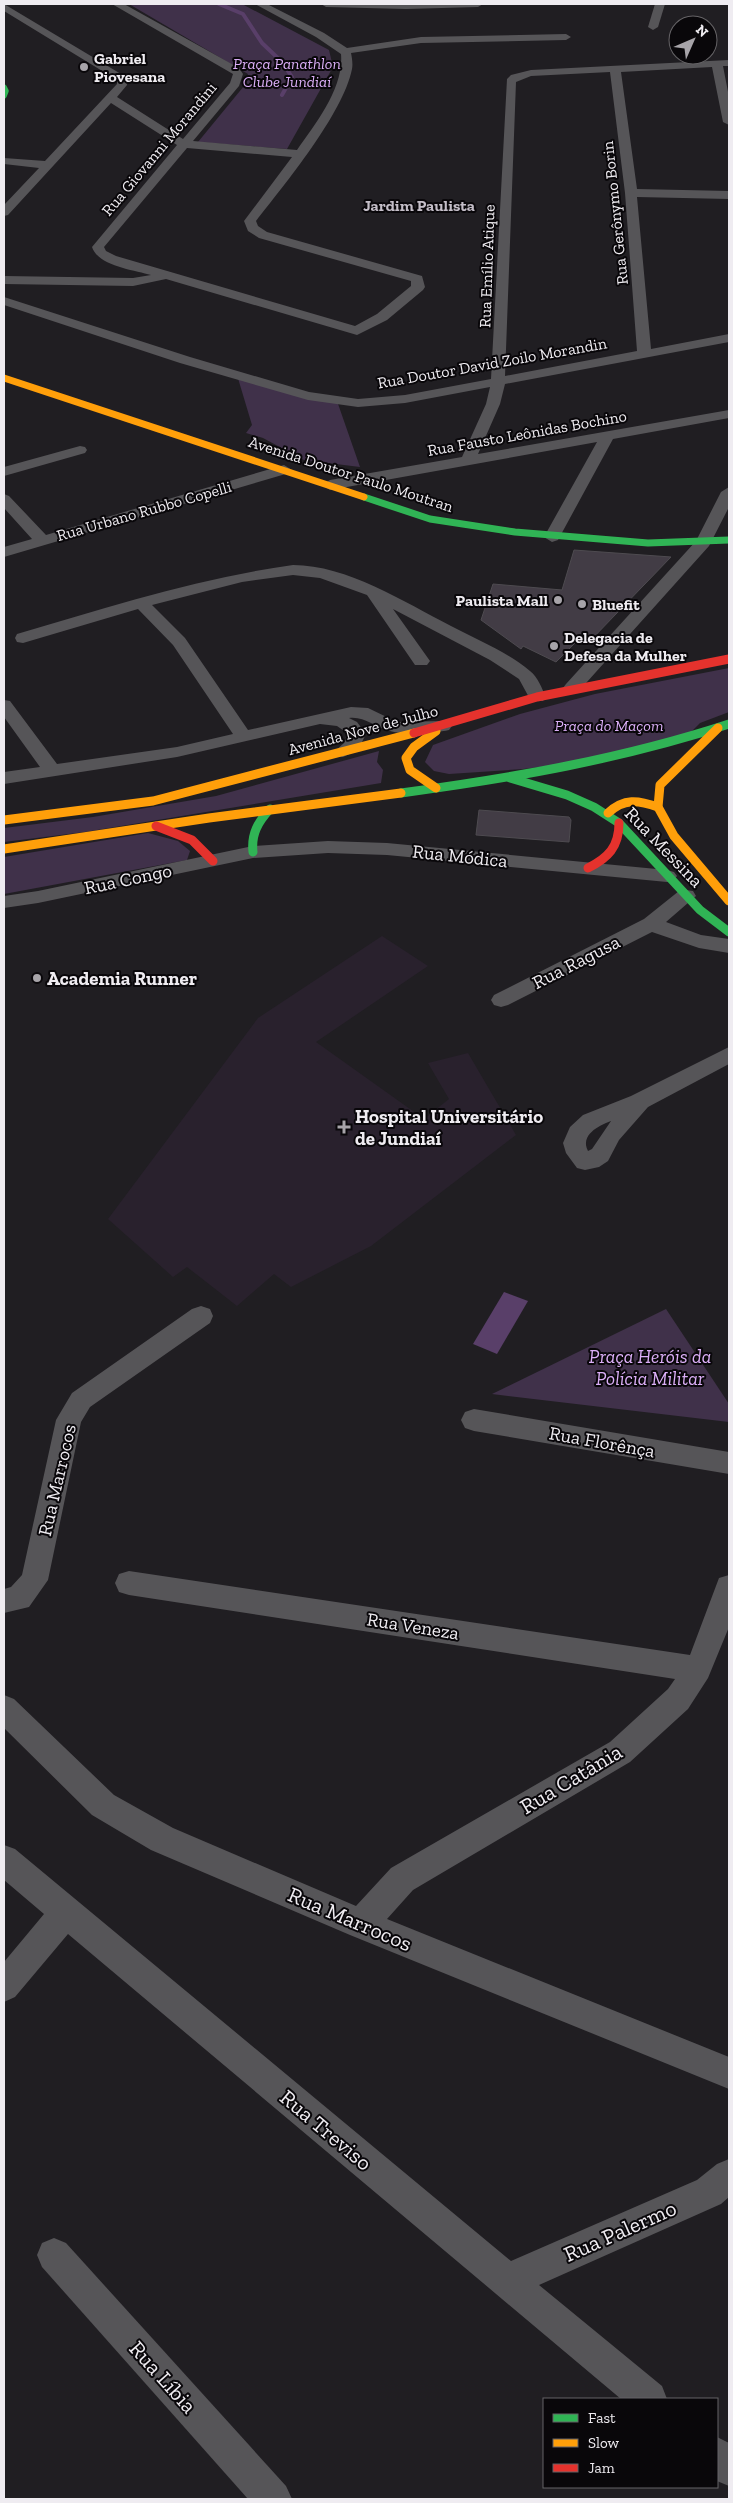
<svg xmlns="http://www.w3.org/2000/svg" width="733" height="2503" viewBox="0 0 733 2503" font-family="'Zilla Slab',serif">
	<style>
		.built { fill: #29212d }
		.green { fill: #40314a }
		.water { fill: #593f69 }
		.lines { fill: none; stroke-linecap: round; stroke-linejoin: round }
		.stream { stroke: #593f69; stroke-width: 4 }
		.building { fill: #423c45; stroke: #4e4b50 }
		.street { fill: #565558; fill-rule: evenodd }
		.fast-far2 { stroke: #30b455; stroke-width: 5.5 }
		.fast-far1 { stroke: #30b455; stroke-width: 7 }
		.fast { stroke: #30b455; stroke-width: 9 }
		.slow-far1 { stroke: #ff9f0a; stroke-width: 7 }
		.slow { stroke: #ff9f0a; stroke-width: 9 }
		.jam { stroke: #e5322d; stroke-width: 9 }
		.poi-dot { fill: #a7a4a9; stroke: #09070a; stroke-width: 2 }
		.labels { text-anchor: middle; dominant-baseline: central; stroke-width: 4; stroke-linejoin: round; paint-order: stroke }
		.far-poi-label { font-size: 16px; font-weight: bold; fill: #efecf1; stroke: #09070a; text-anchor: start }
		.far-park-label { font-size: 16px; font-style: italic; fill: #dcaff8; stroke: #09070a }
		.far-street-label { font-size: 16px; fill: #efecf1; stroke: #09070a }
		.far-neighbourhood-label { font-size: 16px; font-weight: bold; fill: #c4bec8; stroke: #09070a }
		.street-label { font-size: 19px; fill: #efecf1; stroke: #09070a }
		.poi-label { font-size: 19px; font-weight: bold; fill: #efecf1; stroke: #09070a; text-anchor: start }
		.park-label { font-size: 19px; font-style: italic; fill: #dcaff8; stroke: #09070a }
		.near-street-label { font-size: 22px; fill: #efecf1; stroke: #09070a }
	</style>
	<rect width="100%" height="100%" fill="#201e22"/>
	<polygon class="built" points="382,936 428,966 316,1042 424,1119 449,1099 428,1063 468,1053 516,1135 371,1246 291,1287 274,1274 237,1306 187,1267 173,1277 108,1219 258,1018"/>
	<g class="green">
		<polygon points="129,4 242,4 329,50 333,67 287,149 198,142 244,86 248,74"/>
		<polygon points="237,375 337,401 360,467 304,460 263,438 246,433 252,425"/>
		<polygon points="729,668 729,712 700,723 685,738 609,759 523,769 449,774 434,771 425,762 433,745 520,714 595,694"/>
		<polygon points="379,751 377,762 383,770 381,783 85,832 4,842 4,828 93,817 216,796"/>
		<polygon points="148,833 178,841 190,851 187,860 4,894 4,857"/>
		<polygon points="666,1309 729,1404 729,1422 492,1394"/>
	</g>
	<polygon class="water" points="504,1292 528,1301 497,1354 473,1344"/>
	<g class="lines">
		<polyline class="stream" points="219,4 243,14 262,43 282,62 292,77 282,95"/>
	</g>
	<g class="building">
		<polygon points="574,550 671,557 589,642 580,638 556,662 523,646 521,649 481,620 493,584 562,590"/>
		<polygon points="479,810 569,817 571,820 569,842 476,835"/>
	</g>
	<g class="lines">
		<g class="street">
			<path d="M4,4L126,77L127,85L117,97L183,139L230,83L233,74L112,4H124L239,68L243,74L239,86L193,141L297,150C316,123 344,88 341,54L316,37L255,4H267L324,33L347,48L421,37L566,34L571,37L566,40L421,43L351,53C352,58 353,64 352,69C343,114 285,184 256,221L258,226L267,232L422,276L425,287L423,290L387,320L357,335L166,279L133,286L4,284V276L133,278L151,275C134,270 98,266 92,247L177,145L111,103L8,215L4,216V205L39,168L4,164V158L45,161L117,84V80L4,11ZM187,148L292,157L244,221L248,231L259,238L411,281V286L377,314L355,326L116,256L106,251L104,247Z"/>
			<polygon points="321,4 483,4 478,7 406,9 326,7"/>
			<polygon points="655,4 665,4 658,27 653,30 648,27"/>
			<path d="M729,60V66H723L729,97V125L723,122L712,67L621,72L637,189L729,191V199L637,197L651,349L729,334V342L505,384L500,404L478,454L729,410V418L613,439L558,540L552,542L544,537L597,442L330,490L322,485L330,480L462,457L486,404L490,387L405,403L358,407L308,400L180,363L4,305V297L190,357L309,392L358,399L405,395L491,379L507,79L511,75L531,70ZM610,72L625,193L637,351L505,376L516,82L531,76Z"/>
			<polygon points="80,446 85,447 87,450 85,453 4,476 4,467"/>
			<polygon points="284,465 292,470 289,473 4,557 4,547 32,539 4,508 4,494 9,496 46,535"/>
			<polygon points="729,487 729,507 709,546 578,692 566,692 563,688 566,684 696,541 721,492"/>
			<path d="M293,565C347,565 404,602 451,626C478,640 507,652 530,671C538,677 542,689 546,697L543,701H531L519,679L490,660L393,609L430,661L427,665H415L367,595L320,578L293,575L242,582L152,605L185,638L248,730L351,707L368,708L397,722L443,721L449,722L452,726L449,730C436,733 402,735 390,731C375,727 364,716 349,718L357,722L366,734L358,750L343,757L337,756L334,752L344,743L347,733L337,726L320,724L177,757L4,784V772L40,767L4,717V700L10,701L57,764L177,747L233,734L173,645L138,609L23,643L17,642L15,638L17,634C108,607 199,578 293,565Z"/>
			<polygon points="328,841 387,843 667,870 674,872 677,876 674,880 667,882 387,855 328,853 253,858 38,903 4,908 4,896 38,891 253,846"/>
			<polygon points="686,890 693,891 696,896 666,922 701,935 729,939 729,953 699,948 652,932 508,1005 501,1007 494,1005 491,1000 494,995 644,919 679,891"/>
			<path d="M729,1047V1064L648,1107L619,1140L608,1161L599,1167L585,1170L577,1168L566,1153L563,1143L570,1127L583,1115L631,1096ZM611,1121L592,1149L588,1151C580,1135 598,1126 611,1121Z"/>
			<polygon points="201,1306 210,1309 213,1316 210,1323 90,1407 81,1422 48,1580 29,1607 4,1613 4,1589 11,1587 22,1575 56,1420 72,1393 192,1309"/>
			<polygon points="474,1409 729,1452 729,1474 474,1431 465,1428 461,1420 465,1412"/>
			<polygon points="129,1571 690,1655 719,1578 729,1575 729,1627 708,1678 688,1709 630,1762 413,1890 387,1919 729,2057 729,2089 350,1935 151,1850 92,1815 4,1728 4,1695 14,1699 114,1795 173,1828 356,1906 391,1868 610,1742 668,1689 675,1679 129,1595 119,1592 115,1583 119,1574"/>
			<polygon points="4,1845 15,1849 511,2261 697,2180 717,2164 729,2159 729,2197 721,2204 539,2285 662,2386 667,2399 621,2399 68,1934 15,1997 4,2002 4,1962 44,1914 4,1880"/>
			<polygon points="54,2238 66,2243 286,2486 292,2499 248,2499 42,2267 37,2255 42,2243"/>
			<polygon points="717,2437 729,2443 729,2486 717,2481"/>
		</g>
		<polyline class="fast-far2" points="4,87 6,91 4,96"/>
		<polyline class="fast-far1" points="364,497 430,519 515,532 648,543 729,540"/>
		<g class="fast">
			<polyline points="510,778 567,795 594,807 619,823 700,910 729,932"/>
			<path d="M401,793C513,778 622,759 729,724"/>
			<path d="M253,852C251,834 258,822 270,809"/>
		</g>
		<polyline class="slow-far1" points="4,378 364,497"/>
		<g class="slow">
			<polyline points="718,728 660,785 658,807 674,836 729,901"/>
			<polyline points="436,731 414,747 406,758 410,770 436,788"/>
			<path d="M608,813C624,798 638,800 658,807"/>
			<polyline points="4,820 153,801 414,733"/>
			<polyline points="4,849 209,818 401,793"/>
		</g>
		<g class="jam">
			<polyline points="414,733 537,697 729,659"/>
			<polyline points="156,826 192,840 213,861"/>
			<path d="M588,868C608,858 619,847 619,823"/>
		</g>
	</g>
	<g class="poi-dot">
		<circle cx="84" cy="67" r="5"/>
		<circle cx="558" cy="600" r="5"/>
		<circle cx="582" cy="604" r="5"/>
		<circle cx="554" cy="646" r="5"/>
		<circle cx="37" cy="978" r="5"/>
		<path d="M341.5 1119.5h5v5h5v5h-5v5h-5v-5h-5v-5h5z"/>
	</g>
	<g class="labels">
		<g class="far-poi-label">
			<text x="94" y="58">Gabriel<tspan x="94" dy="18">Piovesana</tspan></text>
			<text x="548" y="600" text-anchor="end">Paulista Mall</text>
			<text x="592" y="604">Bluefit</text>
			<text x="564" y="637">Delegacia de<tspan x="564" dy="18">Defesa da Mulher</tspan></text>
		</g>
		<g class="far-park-label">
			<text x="287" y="63">Praça Panathlon<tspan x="287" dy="18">Clube Jundiaí</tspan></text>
			<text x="609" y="725">Praça do Maçom</text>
		</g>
		<g class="far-street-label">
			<text transform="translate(159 149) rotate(-50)">Rua Giovanni Morandini</text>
			<text transform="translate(615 213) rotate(-96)">Rua Gerônymo Borin</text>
			<text transform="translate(487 266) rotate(-88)">Rua Emílio Atique</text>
			<text transform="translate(492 363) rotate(-10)">Rua Doutor David Zoilo Morandin</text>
			<text transform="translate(527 433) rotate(-10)">Rua Fausto Leônidas Bochino</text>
			<text transform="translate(351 474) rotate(18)">Avenida Doutor Paulo Moutran</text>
			<text transform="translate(144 511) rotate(-16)">Rua Urbano Rubbo Copelli</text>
			<text transform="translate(363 730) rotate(-15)">Avenida Nove de Julho</text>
		</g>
		<g class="far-neighbourhood-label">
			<text x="419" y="205">Jardim Paulista</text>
		</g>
		<g class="street-label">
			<text transform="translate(664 847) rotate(46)">Rua Messina</text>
			<text transform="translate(460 856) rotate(6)">Rua Módica</text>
			<text transform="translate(128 879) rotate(-12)">Rua Congo</text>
			<text transform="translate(576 962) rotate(-27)">Rua Ragusa</text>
			<text transform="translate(602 1442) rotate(10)">Rua Florênça</text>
			<text transform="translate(57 1480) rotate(-77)">Rua Marrocos</text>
			<text transform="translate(413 1626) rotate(9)">Rua Veneza</text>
		</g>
		<g class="poi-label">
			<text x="47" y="978">Academia Runner</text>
			<text x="355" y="1116">Hospital Universitário<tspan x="355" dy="22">de Jundiaí</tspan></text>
		</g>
		<g class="park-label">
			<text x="650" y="1356">Praça Heróis da<tspan x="650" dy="22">Polícia Militar</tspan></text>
		</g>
		<g class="near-street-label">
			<text transform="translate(571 1779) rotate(-31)">Rua Catânia</text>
			<text transform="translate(350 1919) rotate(23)">Rua Marrocos</text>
			<text transform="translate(326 2130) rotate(40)">Rua Treviso</text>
			<text transform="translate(620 2231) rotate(-24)">Rua Palermo</text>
			<text transform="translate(163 2377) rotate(48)">Rua Líbia</text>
		</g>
	</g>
	<rect width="733" height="2503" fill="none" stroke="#efecf1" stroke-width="10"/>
	<rect x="543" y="2398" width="175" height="90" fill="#09070a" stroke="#656366"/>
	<rect x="553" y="2414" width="25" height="8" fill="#30b455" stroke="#656366"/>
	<text x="588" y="2423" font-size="15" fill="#efecf1">Fast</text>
	<rect x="553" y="2439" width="25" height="8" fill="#ff9f0a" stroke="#656366"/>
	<text x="588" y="2448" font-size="15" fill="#efecf1">Slow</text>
	<rect x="553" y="2464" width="25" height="8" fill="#e5322d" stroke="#656366"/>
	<text x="588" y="2473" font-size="15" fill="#efecf1">Jam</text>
	<g transform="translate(693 40) rotate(45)"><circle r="24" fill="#09070a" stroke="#656366"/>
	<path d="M0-4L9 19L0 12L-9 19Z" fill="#a7a4a9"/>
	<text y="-8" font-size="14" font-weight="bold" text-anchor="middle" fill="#efecf1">N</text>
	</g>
</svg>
